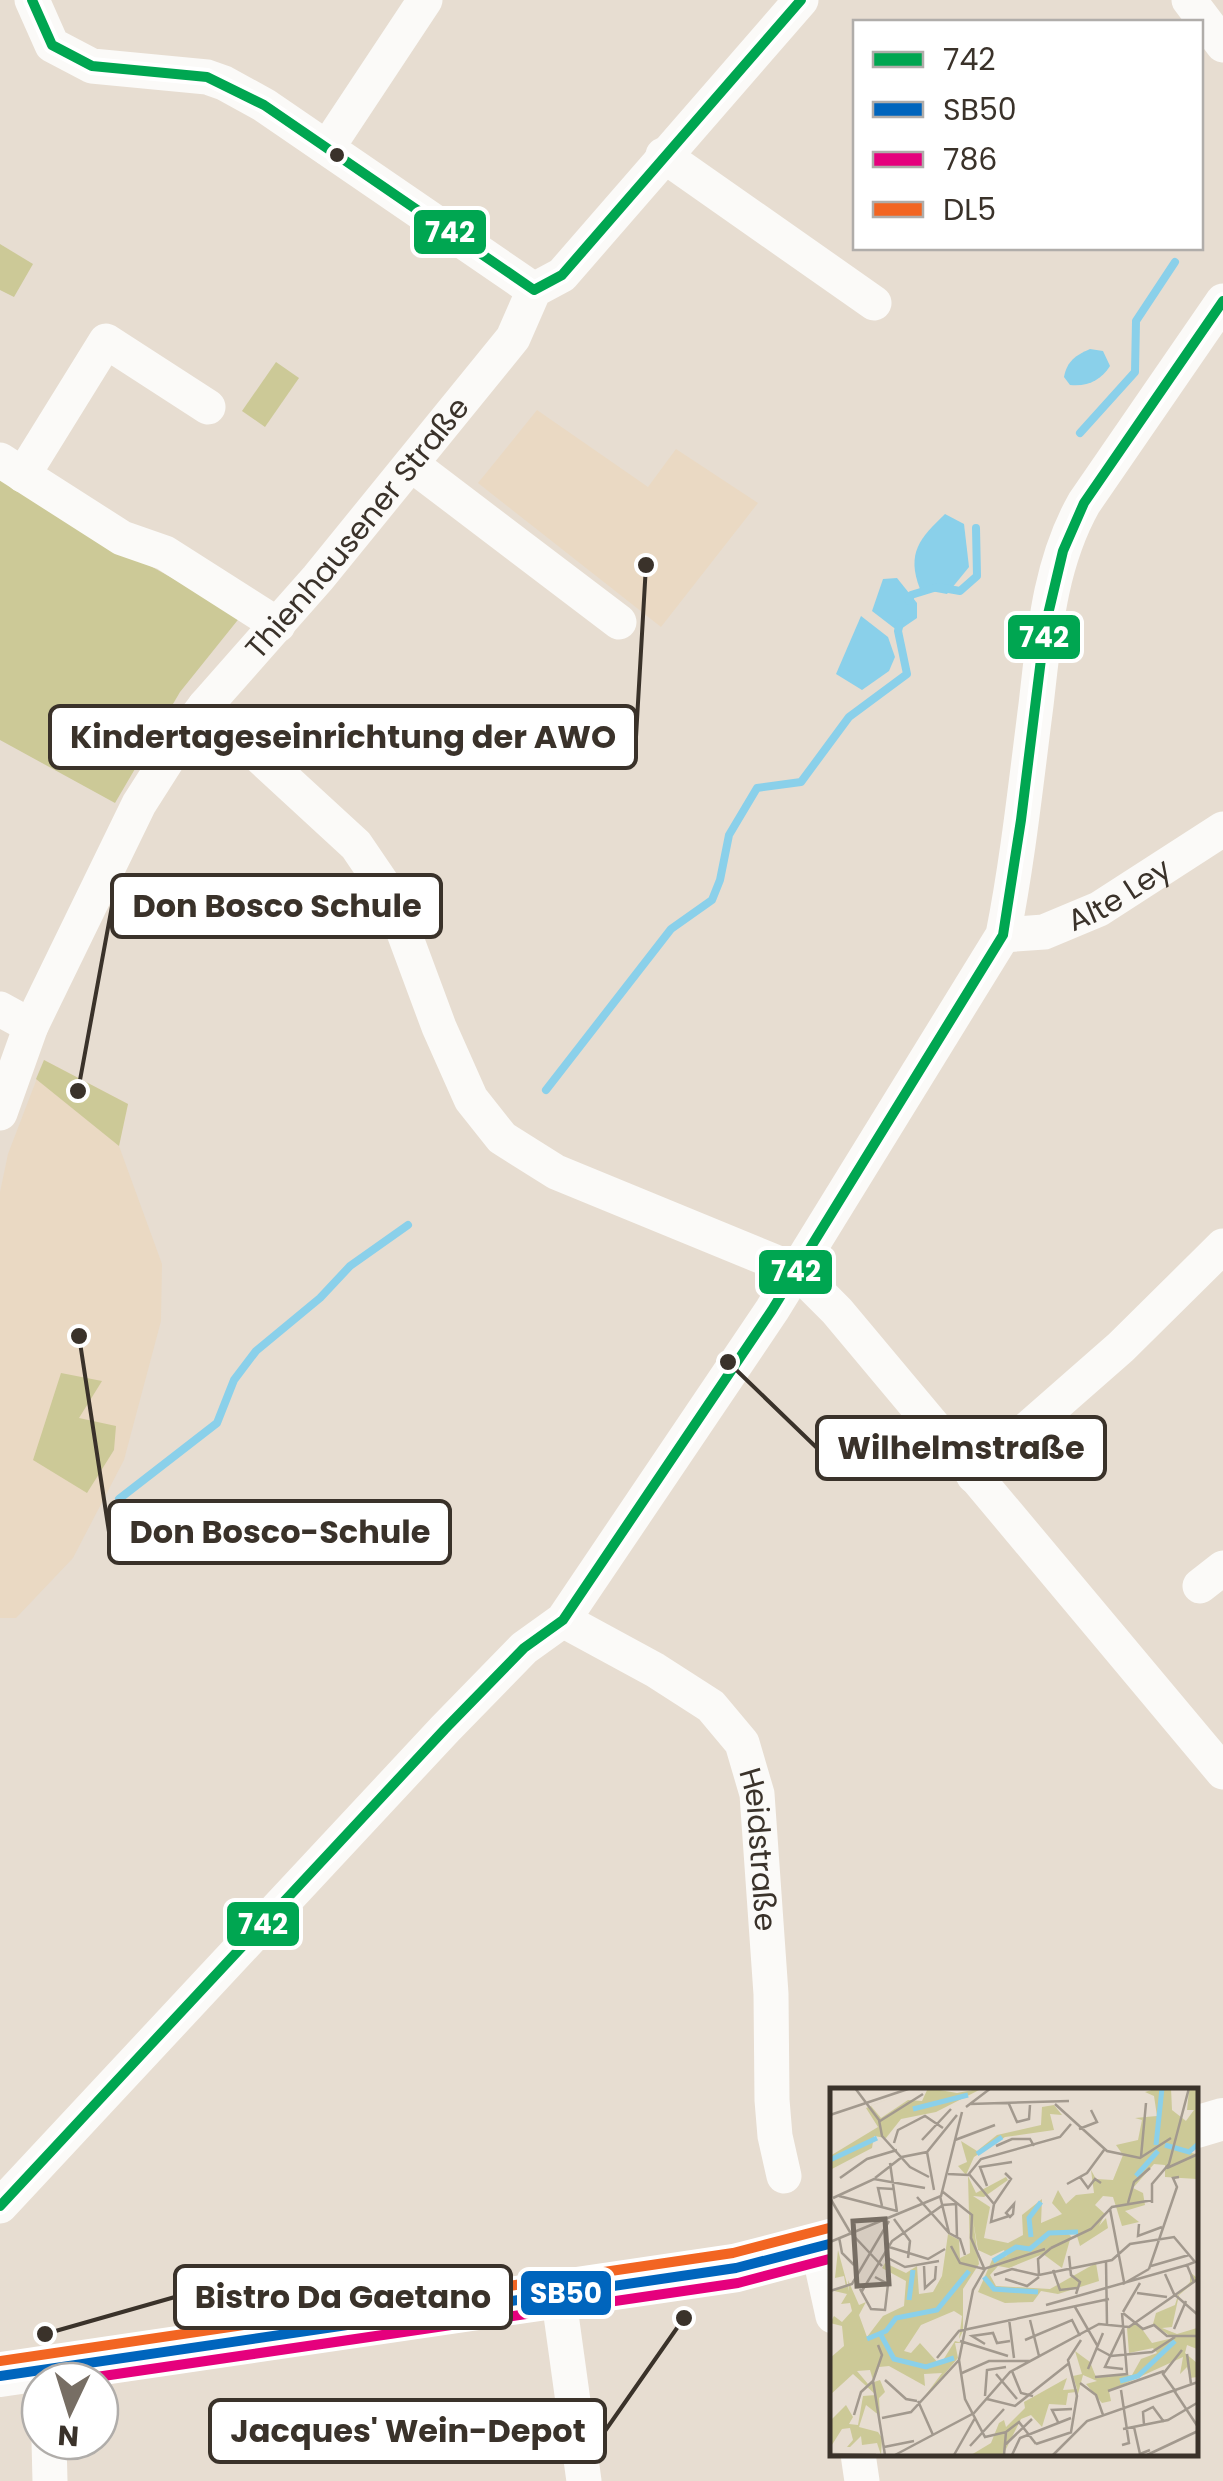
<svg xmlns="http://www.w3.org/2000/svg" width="1223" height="2481" viewBox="0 0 1223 2481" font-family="Poppins,sans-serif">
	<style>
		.built { fill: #ead9c3 }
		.green { fill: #ccc997 }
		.water { fill: #8ad0ea }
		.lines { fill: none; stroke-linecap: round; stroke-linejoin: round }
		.stream { stroke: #8ad0ea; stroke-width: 8 }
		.minor { stroke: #fbfaf8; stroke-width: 35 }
		.major { stroke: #fbfaf8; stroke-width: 42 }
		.bus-1-casing { stroke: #fff; stroke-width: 18 }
		.bus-2-casing { stroke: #fff; stroke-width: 18 }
		.bus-3-casing { stroke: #fff; stroke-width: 18 }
		.bus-4-casing { stroke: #fff; stroke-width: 18 }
		.bus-1 { stroke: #00a651; stroke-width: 10 }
		.bus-2 { stroke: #0065bd; stroke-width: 10 }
		.bus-3 { stroke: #e5007d; stroke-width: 10 }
		.bus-4 { stroke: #f26522; stroke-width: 10 }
		.bus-dot { fill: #3a322a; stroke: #fff; stroke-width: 4 }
		.labels { text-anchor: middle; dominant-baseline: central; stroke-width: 9; stroke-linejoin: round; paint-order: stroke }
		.street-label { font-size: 30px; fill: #3a322a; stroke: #fff }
		.inset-river { fill: none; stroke: #8ad0ea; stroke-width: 5 }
		.inset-road { fill: none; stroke: #a2998e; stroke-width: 2.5 }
		.view { fill: #776e64; fill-opacity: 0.15; stroke: #776e64; stroke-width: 5 }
		.inset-edge { fill: none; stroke: #3a322a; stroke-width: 5 }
		.leader { fill: none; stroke: #3a322a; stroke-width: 4 }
		.callout-dot { fill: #3a322a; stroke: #fff; stroke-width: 4 }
		.callout { fill: #fff; stroke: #3a322a; stroke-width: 4 }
		.callout-label { font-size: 32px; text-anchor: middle; font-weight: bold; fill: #3a322a }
		.line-badge { stroke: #fff; stroke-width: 4 }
		.badge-label { font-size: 28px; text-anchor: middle; font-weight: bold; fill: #fff }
	</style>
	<rect width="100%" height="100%" fill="#e7ddd1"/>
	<g class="built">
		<polygon points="537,410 648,487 676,449 758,503 661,627 478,483"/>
		<polygon points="44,1060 128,1104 119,1146 162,1264 161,1321 124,1460 73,1558 16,1618 0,1618 0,1192 8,1154"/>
	</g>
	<g class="green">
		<polygon points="0,244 33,264 14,297 0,290"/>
		<polygon points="276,362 299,378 265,427 242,411"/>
		<polygon points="0,473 116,547 241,616 180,692 115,803 0,740"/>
		<polygon points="44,1060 128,1104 119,1146 36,1079"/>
		<polygon points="61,1373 102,1381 79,1418 116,1426 114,1450 87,1493 33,1460"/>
	</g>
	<g class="water">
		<path d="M1090,349L1103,351L1110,366C1101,380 1088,387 1070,385L1064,377C1067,361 1076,355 1090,349Z"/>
		<path d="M945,514L964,524L969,567L947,594L920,589C906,553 920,538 945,514Z"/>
		<polygon points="897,578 917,603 917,618 898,631 872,611 883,579"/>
		<polygon points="861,616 888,637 895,657 889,671 862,690 836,674"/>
	</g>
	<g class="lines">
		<g class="stream">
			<polyline points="1080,433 1135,372 1136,321 1175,262"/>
			<polyline points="909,601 911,595 937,587 960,591 977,576 976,528"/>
			<polyline points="546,1090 671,929 712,900 720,880 729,835 757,788 801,782 849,717 907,674 898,631 900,623"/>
			<polyline points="119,1499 217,1423 234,1380 256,1351 320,1298 350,1266 408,1225"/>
		</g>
		<g class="minor">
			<polyline points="32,0 52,45 92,66 207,77 224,83 264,105 534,290"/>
			<polyline points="1189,0 1223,45"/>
			<polyline points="327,148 425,0"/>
			<polyline points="663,155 874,303"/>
			<polyline points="0,460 122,538 165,553 278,625"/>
			<polyline points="411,464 619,622"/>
			<polyline points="23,475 106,341 208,407"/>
			<polyline points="205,706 356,845 390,895 439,1027 471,1099 502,1138 556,1172 797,1271 837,1311 1223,1772"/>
			<path id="s1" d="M1003,935L1044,932L1099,909L1223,829"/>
			<polyline points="0,1009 31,1026"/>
			<path id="s2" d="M0,1113L31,1026L139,804L183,735L205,706L318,578L513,338L534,290L562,275L801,0"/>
			<polyline points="974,1476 1121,1347 1223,1246"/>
			<polyline points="1200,1586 1223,1568"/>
			<path id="s3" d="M563,1620L655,1670L711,1706L742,1743L757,1794L771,1994L772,2100L775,2136L784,2176"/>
			<path d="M0,2206L445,1729L524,1648L563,1620L772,1310L1003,935C1018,859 1026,782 1036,705C1044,636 1049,565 1084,503L1223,301"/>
			<polyline points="818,2248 833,2316"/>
			<polyline points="558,2293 584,2481"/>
			<polyline points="49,2441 50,2481"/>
			<polyline points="858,2454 862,2481"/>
		</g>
		<g class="major">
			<polyline points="1196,2127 1223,2119"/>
			<polyline points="0,2376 736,2268 833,2243"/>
		</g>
		<g class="bus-1-casing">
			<g id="bus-1">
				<polyline points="32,0 52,45 92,66 207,77 264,105 534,290 562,275 801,0"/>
				<polyline points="0,2206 445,1729 524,1648 563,1620 772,1310 1003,935 1021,820 1045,627 1063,551 1084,503 1223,301"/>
			</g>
		</g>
		<g class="bus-2-casing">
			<polyline id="bus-2" points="0,2376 736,2268 833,2243"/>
		</g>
		<g class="bus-3-casing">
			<polyline id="bus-3" points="69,2381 738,2283 833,2258"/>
		</g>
		<g class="bus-4-casing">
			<polyline id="bus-4" points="0,2361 733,2253 829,2228"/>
		</g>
		<use href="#bus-1" class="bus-1"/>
		<use href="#bus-2" class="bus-2"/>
		<use href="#bus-3" class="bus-3"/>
		<use href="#bus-4" class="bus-4"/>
	</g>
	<circle class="bus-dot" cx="337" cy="155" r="9"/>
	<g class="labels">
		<g class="street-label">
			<text stroke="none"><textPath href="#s2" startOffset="692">Thienhausener Straße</textPath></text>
			<text stroke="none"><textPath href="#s1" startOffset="125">Alte Ley</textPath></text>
			<text stroke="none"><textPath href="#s3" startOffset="328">Heidstraße</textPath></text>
		</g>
	</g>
	<g transform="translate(830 2088)">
		<rect width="368" height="368" fill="#e7ddd1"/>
		<path d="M84,0L41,18L51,30L78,12L92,13L98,0L127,5L153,0L106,24L71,31L56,50L44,48L42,60L0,82V68L48,39L36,20ZM328,0H341L342,22L356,33L350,41L364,22H357L359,2L367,0V57L361,65L367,66V91L335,89V77L324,76L303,100L313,105L315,117L295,123L309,134L292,138L283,109L273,108L265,117L275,126L269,138L276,130L278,140L250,158L246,145L234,143L241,148L232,180L213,166L179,180L168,178L160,187L166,198L220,201L266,175L269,193L228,206L211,203L203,214L175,215L148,204L162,172L177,168L174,162L161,168L148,162L143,132L149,176L133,201V243L129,251L132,228L124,223L91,237L74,263L81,265L90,255L110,277L125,253L132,255H125L128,270L89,316L112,285L94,286L95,298L59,278L49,279L43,292L40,282L27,283L38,296L50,292L55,304L49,310L50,328L36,317L29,339L48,344L52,350L51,367L47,355L32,357L31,348L20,359H17L23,352L20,340L12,341L0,360V333L16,317L23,329L19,336L28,337L33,308L46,307L23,286L0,307V270L14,258L12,238L0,235L4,228L12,234L22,223L20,215L11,216L17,206L0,202L16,199L14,188L5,190L8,162L19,203L18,192L29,217L36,214L29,227L37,249L53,228L74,218L76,193L52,180L55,175L76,185L87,178L89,206L103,204L112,188L118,146L129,152L130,170L140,165L138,88L146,105L176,89L178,92L154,109L143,108L160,119L154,150L178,155L193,147L192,127L212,111L211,135L232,126L222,115L228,102L236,116L246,107L264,105L261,82L266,91L283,92L293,67L286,57L308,52L312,32L305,30L327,28L324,8L315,4ZM224,17L232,27L220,26L224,42L175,49L144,69L136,87L128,78L137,74L131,53L147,63L167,47L211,37L212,19ZM360,184L367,190L362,195L367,192L349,207L342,239L332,240L347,246L367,240V261L357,257L355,265L367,275V289L360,290L357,279L350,286L353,269L279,303L281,313L272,315L256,296L267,293L253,287L245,317L246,304L238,305L236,317L219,316L212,339L201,327L191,331L173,367H141L161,355L169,335L174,332L176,339L195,320L194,314L237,290L233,302L247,301L243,288L252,286L245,263L260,274L266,289L302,287L311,271L327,265L323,260L299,265L297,240L307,234L322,255L343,250L323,236L326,225L345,217L348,207L360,194Z" fill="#ccc997"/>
		<path class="inset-river" d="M83,21L138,7M326,57L332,0M335,57L359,64L368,56M147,66L172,49M0,72L47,50M306,88L328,63M201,149L199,130L211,114M163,173L186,159L200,161L219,145L248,144M154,189L164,201L208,204M79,212L83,182M51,247L64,271L96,279L124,270M37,251L56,243L66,230L107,222L139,183M290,293L308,288L345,253"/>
		<path class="inset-road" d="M25,0L49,32L52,48L80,79L99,89M140,16L239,13M179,16L187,34L199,31L200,17M225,16L277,63L310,70L341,50M136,19L161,0M0,27L81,0M50,33L93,6M249,41L267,34L261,22M92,52L121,21M125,52L165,37M64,55L68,42L95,28L113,40M166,58L182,51H200L204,58M97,64L104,102M311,69L316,15M60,75L67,124M337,80L368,66M118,86L138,87L151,71L230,49L241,36M139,86L164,116L161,134L179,128M250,89L258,100L265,91L271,95M10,90L37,71L67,62M45,90L72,69L97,64L127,27M237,96L257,85L274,62M157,98L150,79L182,74M113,104L142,127L141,150L154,180M9,108L67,123M110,108L119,145L130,151L135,167M87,109L119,145M0,110L20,144M3,110L44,91L95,100M126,115L127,149M298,115L304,94L320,80M322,115V96L339,76L359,0M164,116L181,91L175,85M184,116L183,126L180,129L176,125ZM52,118L48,100L63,101M280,121L294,194M64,131L80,153L78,170M309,136L308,148L332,139M20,144L52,178M9,149L12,165L24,177M0,154L111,108L132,24M121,158L130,175L154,181L215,161M59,159L98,171L115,161M221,160L261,141L282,119L323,112M221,160L208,171L209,187L282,172L300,156L344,149L365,174L357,177L364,194M239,168L241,187L250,194L246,206M56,169L75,179L109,173M276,173L277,236M94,178L95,200L105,191L106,178M321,178L359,167M155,181L143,202L129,272L135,311L155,349L176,344L174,367M319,181L347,99L343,90L349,89M223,182L230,202L247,200M335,186L344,206L368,227M164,187L182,181L208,187M175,191L197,198L209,189M293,196L319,181M30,201L41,221L55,222L58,196L45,189M0,203L22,196L59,133M32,203L62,153L113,117L126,116M307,205L337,209M216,217L357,177M245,219L267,257M293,224L310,195M293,225L313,241L324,237L337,248H368M179,231L184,270M200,232L209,268M293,241L275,279L293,281M344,241L356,213M195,252L242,232L250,248M130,253L178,268M155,256L142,248L163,245L167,255L180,253M48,257L52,267L43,293L55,367M266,260L281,268L322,264L345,249M357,266L361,296M107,270L129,243L279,211M258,281L273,245M182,283L191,305L203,308M132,285L159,273H200M166,286L187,311M265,289L297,286L292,225M55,292L76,311L87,313M250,295L266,307L273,327M343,301L368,339M291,302L299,355L292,357M278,303L334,283M346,304L333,286L352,262M155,308L157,282L176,279M157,311L185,318L238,276M88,313L103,347M24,327L31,304L43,293M52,330L81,324L129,272M228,334L222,322L242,321M314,337L313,324L323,319L334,334M304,339L310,366L320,362M293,341L338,332L367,315M176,344L189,334L206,356M241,344L247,308L238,272L251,252M176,356L202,331M206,356L242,344M140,358L174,321M54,359L84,353M0,366L46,367M65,367L144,325L180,284L269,236L299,239L368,191M124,367L145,330M182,367L190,350L241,330M223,367L257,333L368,294M317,367L368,343"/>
		<path class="view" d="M55,131L59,196L27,198L23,133Z"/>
		<rect width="368" height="368" class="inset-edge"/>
	</g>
	<path class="leader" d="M646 565L636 737M78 1091L112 906M728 1362L817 1448M79 1336L109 1532M45 2334L175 2297M684 2318L605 2431"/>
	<g class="callout-dot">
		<circle cx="646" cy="565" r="10"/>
		<circle cx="78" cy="1091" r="10"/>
		<circle cx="728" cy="1362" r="10"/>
		<circle cx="79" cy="1336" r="10"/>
		<circle cx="45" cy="2334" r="10"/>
		<circle cx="684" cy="2318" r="10"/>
	</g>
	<g class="callout">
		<rect x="50" y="706" width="586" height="62" rx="10"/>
		<rect x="112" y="875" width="329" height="62" rx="10"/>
		<rect x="817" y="1417" width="288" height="62" rx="10"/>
		<rect x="109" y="1501" width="341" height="62" rx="10"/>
		<rect x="175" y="2266" width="336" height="62" rx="10"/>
		<rect x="210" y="2400" width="395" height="62" rx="10"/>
	</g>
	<g class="callout-label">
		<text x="343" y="748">Kindertageseinrichtung der AWO</text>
		<text x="277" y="917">Don Bosco Schule</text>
		<text x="961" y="1459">Wilhelmstraße</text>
		<text x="280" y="1543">Don Bosco-Schule</text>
		<text x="343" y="2308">Bistro Da Gaetano</text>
		<text x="408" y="2442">Jacques' Wein-Depot</text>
	</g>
	<g class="line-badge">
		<rect x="412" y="208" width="76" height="48" rx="10" fill="#00a651"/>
		<rect x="1006" y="613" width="76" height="48" rx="10" fill="#00a651"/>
		<rect x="757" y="1248" width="77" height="48" rx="10" fill="#00a651"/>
		<rect x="225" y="1900" width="76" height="48" rx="10" fill="#00a651"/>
		<rect x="519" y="2269" width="94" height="48" rx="10" fill="#0065bd"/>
	</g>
	<g class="badge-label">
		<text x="450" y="242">742</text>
		<text x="1044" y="647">742</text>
		<text x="796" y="1281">742</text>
		<text x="263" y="1934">742</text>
		<text x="566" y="2303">SB50</text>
	</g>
	<rect x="853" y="20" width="350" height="230" fill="#ffffff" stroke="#b0adaa" stroke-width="2.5"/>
	<rect x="873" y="52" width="50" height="15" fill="#00a651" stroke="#b0adaa" stroke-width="2.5"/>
	<text x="943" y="70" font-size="30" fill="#3a322a">742</text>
	<rect x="873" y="102" width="50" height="15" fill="#0065bd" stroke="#b0adaa" stroke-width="2.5"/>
	<text x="943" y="120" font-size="30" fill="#3a322a">SB50</text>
	<rect x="873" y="152" width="50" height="15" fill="#e5007d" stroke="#b0adaa" stroke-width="2.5"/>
	<text x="943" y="170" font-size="30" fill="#3a322a">786</text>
	<rect x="873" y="202" width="50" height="15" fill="#f26522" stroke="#b0adaa" stroke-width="2.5"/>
	<text x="943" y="220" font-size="30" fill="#3a322a">DL5</text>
	<g transform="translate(70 2411) rotate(184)"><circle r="48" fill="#ffffff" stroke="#b0adaa" stroke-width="2.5"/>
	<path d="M0-8L18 38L0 25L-18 38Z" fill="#776e64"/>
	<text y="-15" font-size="28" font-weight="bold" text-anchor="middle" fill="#3a322a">N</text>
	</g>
</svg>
